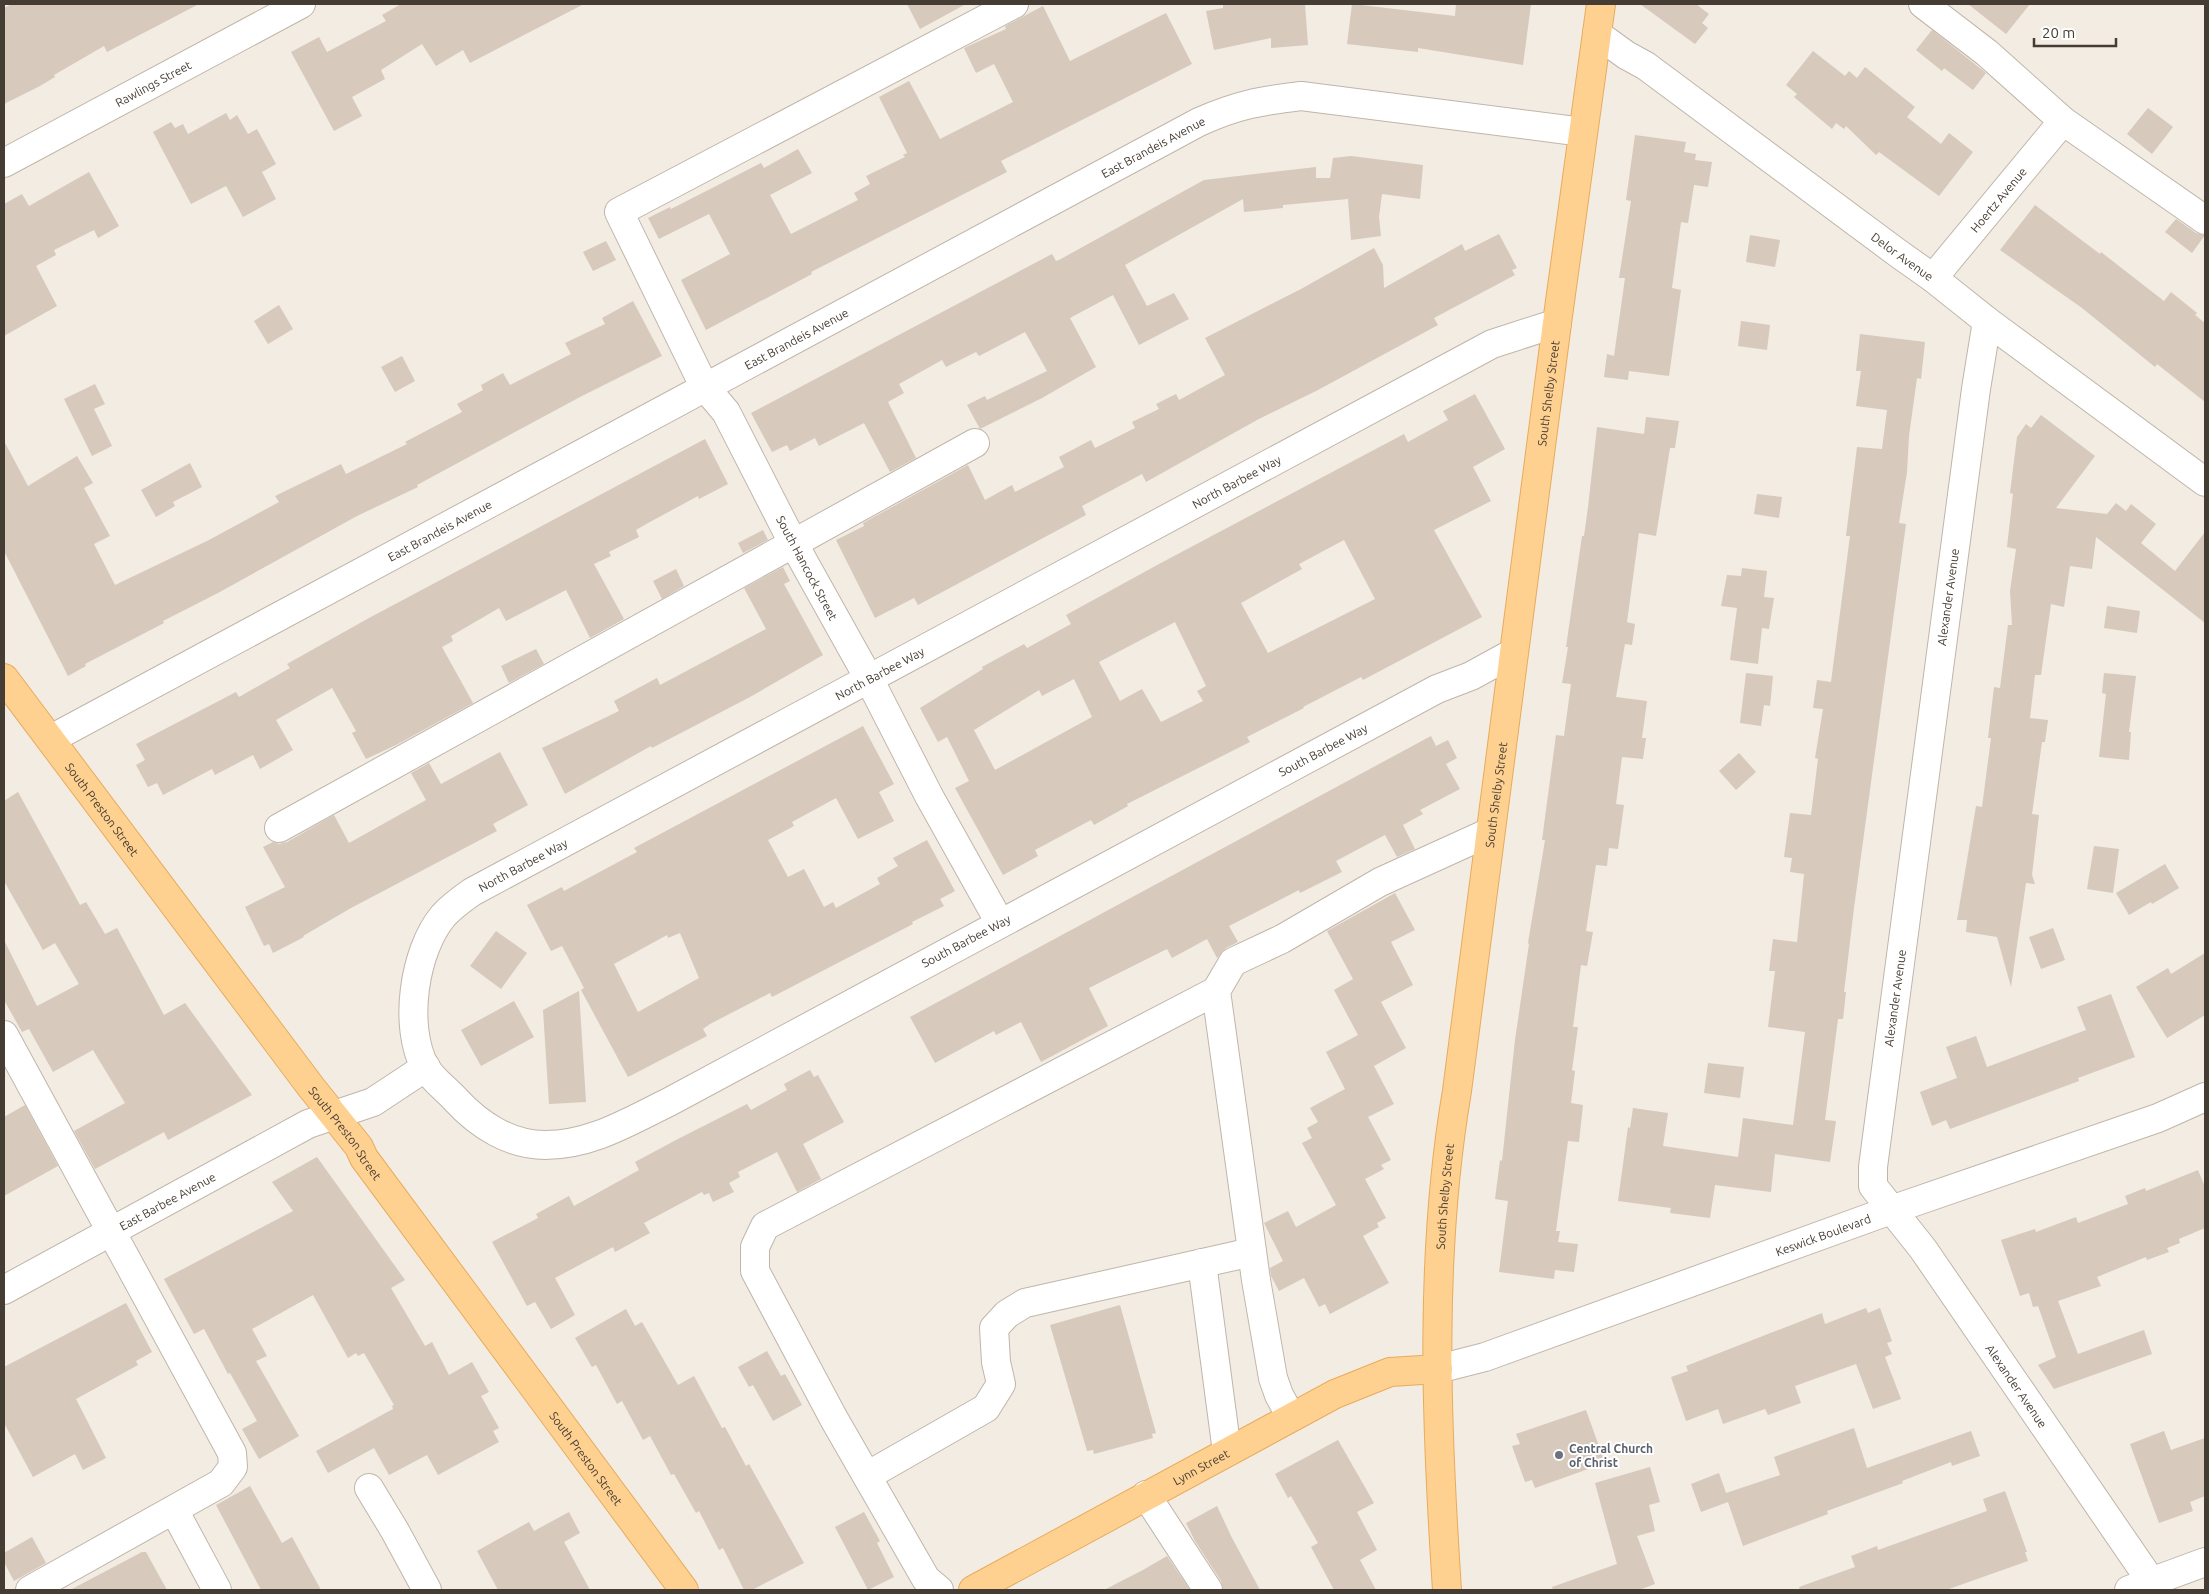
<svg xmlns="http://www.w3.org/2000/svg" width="2209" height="1594" viewBox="0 0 2209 1594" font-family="Ubuntu,sans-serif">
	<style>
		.building { fill: #d7c9bb; fill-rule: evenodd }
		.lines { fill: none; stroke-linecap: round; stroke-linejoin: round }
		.minor-casing { stroke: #c1b5a9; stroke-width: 30 }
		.major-casing { stroke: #e8ab5c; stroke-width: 30 }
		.minor { stroke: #fff; stroke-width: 28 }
		.major { stroke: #ffd190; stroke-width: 28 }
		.worship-dot { fill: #6b7280; stroke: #fff; stroke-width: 2 }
		.labels { text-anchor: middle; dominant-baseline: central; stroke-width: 4; stroke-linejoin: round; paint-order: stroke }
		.street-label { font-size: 12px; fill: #453c33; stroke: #fff }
		.worship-label { font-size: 12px; font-weight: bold; fill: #5b616d; stroke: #fff; text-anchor: start }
	</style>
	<rect width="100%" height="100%" fill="#f2ece3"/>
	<g class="building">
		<polygon points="12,4 199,4 107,52 104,46 54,75 55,77 40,86 4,104 4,8"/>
		<polygon points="401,4 584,4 470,63 463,50 436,66 422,44 381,70 385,79 352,97 362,116 334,131 291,52 319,37 327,52 386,21 382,15"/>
		<polygon points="907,4 966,4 920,29"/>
		<polygon points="1223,4 1305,4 1308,45 1271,48 1271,38 1214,50 1206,11 1223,8"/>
		<polygon points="1352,4 1455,16 1456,4 1531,4 1523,65 1418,48 1418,52 1347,44"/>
		<polygon points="1640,4 1696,4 1709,14 1702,23 1708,28 1695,44"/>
		<polygon points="1968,4 2030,4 2006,34"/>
		<polygon points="1043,6 1070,61 1166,13 1192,64 1001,161 1007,172 811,272 812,274 706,330 681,280 730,254 709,214 659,239 648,218 670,207 671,209 761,163 764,168 798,149 812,173 770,195 791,234 858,200 854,193 870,184 866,176 905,157 903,155 907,153 879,97 909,81 940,139 1013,102 994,64 976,73 964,48 1006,29 1005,26"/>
		<polygon points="1932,30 1986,73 1973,90 1944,68 1942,71 1916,50"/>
		<polygon points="1813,51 1845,76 1849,71 1857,78 1865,67 1915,107 1907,117 1941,144 1949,133 1973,152 1939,196 1879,152 1876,155 1846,126 1844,129 1836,123 1832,129 1794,97 1797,94 1786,85"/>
		<polygon points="2148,108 2173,127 2152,154 2127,134"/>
		<polygon points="226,113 230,120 237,115 248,134 257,129 276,164 262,172 276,199 243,217 226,186 191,204 153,132 171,122 175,128 183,124 188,134"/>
		<polygon points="1635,135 1686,142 1684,152 1696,154 1695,160 1712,162 1708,187 1694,185 1688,223 1681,222 1672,288 1681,290 1669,376 1629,371 1628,380 1604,377 1607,354 1614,356 1625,278 1619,278 1631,201 1626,200"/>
		<polygon points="1351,156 1423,165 1420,199 1382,194 1379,217 1381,236 1351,240 1348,199 1283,205 1283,208 1244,212 1243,199 1125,265 1147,306 1174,293 1189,319 1139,345 1113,295 1070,318 1096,367 1042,398 980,429 967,405 985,396 987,400 1047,371 1025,332 979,356 976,352 946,367 942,360 899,384 904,393 888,402 916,458 890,472 864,423 819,446 815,438 790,451 787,445 772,452 751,413 1052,254 1056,261 1059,260 1204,180 1316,167 1316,178 1330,178 1333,158"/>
		<polygon points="89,172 119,226 98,238 94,230 54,250 56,255 36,266 57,306 4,336 4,204 22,194 29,206"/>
		<polygon points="2035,205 2100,254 2101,252 2164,301 2171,292 2197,313 2195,315 2205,323 2205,402 2157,364 2155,367 2082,308 2000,250"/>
		<polygon points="2176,219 2196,233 2205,235 2192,253 2165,232"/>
		<polygon points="1499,234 1517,268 1512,270 1515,275 1434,318 1438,325 1318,390 1257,420 1146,482 1142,474 1082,506 1086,515 918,605 914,598 875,618 836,540 864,526 863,523 968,465 985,500 1012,485 1015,492 1064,467 1059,457 1091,440 1095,448 1135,428 1132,422 1159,409 1156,404 1176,394 1179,400 1225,375 1205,338 1301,289 1374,248 1383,265 1384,288 1462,244 1465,251"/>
		<polygon points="1750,235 1780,240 1775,267 1746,262"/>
		<polygon points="606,241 616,260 593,271 583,252"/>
		<polygon points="633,301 662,356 580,397 417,485 418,487 357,516 218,593 163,621 164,623 85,664 86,666 68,676 4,551 4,441 28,486 77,456 93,483 84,488 110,536 94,544 115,585 209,540 279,502 275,496 341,464 346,474 407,444 405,442 462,412 457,404 483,390 481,385 503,373 510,385 571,354 565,343 605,324 602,318"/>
		<polygon points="279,305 293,329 268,344 254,321"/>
		<polygon points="1741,321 1770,325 1767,350 1738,346"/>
		<polygon points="1860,334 1925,342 1921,379 1917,378 1909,436 1907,472 1899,523 1906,524 1854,908 1844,992 1846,992 1843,1019 1838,1019 1825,1120 1836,1121 1830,1162 1775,1154 1771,1192 1715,1185 1710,1218 1670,1213 1671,1208 1618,1201 1628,1127 1630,1128 1633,1108 1668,1113 1663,1146 1738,1157 1743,1118 1793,1125 1805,1032 1768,1027 1775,971 1769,971 1773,939 1797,942 1804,874 1790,872 1792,858 1784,857 1790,813 1811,815 1818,759 1815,758 1823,709 1813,708 1817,680 1831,682 1850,536 1846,536 1857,447 1882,449 1887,410 1856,406 1861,371 1856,371"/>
		<polygon points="402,356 415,381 395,392 381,367"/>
		<polygon points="95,384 105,404 94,409 112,446 92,456 64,399"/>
		<path d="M1475,394L1505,449L1473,467L1491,501L1434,530L1482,617L1363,680L1361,677L1303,707L1304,708L1247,737L1250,742L1127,804L1128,806L1094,825L1091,820L1035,850L1038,856L1003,875L955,788L969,781L947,737L938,742L920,708L983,669L982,667L1024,644L1027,648L1071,624L1066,615L1159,564L1404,434L1408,442L1448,420L1443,411ZM1344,540L1375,599L1268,653L1241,603L1302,569L1299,564ZM1175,622L1206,686L1197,691L1203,701L1161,722L1142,689L1120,701L1099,662ZM1074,679L1092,717L995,770L974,730L1039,690L1042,696Z"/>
		<polygon points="2041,415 2095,456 2056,508 2107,514 2116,503 2126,511 2131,504 2156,524 2141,543 2175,571 2205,532 2205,623 2096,537 2092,569 2070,566 2064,607 2051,604 2041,675 2035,675 2030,718 2048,720 2045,742 2042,742 2032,814 2039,815 2032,875 2035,884 2026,883 2011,987 1997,937 1966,932 1967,920 1957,920 1976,806 1982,807 1991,738 1988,738 1994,687 2000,688 2008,625 2012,625 2010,591 2016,549 2007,547 2013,494 2010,493 2017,437 2026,424 2031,428"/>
		<polygon points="1646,417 1679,421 1675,448 1670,448 1656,536 1639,533 1627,622 1635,624 1632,645 1625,644 1616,697 1647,701 1642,738 1646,738 1643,759 1622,757 1616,804 1624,805 1618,849 1609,848 1607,866 1596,865 1586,931 1593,932 1587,966 1581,965 1573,1027 1578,1027 1572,1070 1575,1071 1571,1103 1583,1105 1579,1142 1568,1141 1556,1231 1560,1231 1558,1242 1578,1244 1574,1272 1555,1270 1554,1279 1499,1272 1508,1201 1495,1199 1500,1160 1502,1161 1515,1040 1529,944 1528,943 1545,840 1542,840 1556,735 1564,736 1571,684 1562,683 1568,647 1566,647 1582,536 1584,536 1588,507 1597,427 1644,434"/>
		<polygon points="705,439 728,484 699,499 698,496 648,523 636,530 639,537 609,552 611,556 594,564 624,619 590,638 566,590 506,621 499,608 451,636 453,641 442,647 473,703 396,745 366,759 352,733 356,731 332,688 276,720 293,750 260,769 253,755 215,775 212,769 163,795 157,783 148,787 136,765 145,760 136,744 236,692 239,697 290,668 287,664 369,618"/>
		<polygon points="190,463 202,487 173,502 175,506 156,517 141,490"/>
		<polygon points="1757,494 1782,497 1779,518 1754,514"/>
		<polygon points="763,530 768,540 743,553 738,543"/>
		<polygon points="783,567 790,581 784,584 823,655 750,697 652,748 651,746 565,794 542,748 619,711 614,701 657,678 660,685 766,629 744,588"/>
		<polygon points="1742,568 1767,571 1764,597 1774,598 1769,629 1762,628 1758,664 1730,660 1737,608 1721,606 1727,575 1741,576"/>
		<polygon points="676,569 684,586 662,599 653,581"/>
		<polygon points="2107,606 2140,611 2137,633 2104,628"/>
		<polygon points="536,649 544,664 509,683 501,666"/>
		<polygon points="1746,673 1773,676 1770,706 1764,705 1761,726 1740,723"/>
		<polygon points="2104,673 2136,676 2129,732 2131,732 2129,760 2099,757 2106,694 2102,693"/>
		<path d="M863,726L894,784L879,792L894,821L858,839L836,798L792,822L794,826L768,840L788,877L804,869L824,907L833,902L836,908L880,884L877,878L898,866L893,858L927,840L955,891L940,899L944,906L912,922L913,924L772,997L770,993L710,1024L703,1029L707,1036L628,1077L581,990L584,988L562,946L551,951L527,905L562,887L564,891L637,852L634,848ZM680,933L699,978L638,1012L614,964L667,935L668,938Z"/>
		<polygon points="1431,736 1436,746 1448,740 1457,758 1446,764 1460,789 1420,810 1423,814 1403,825 1415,849 1397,857 1385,835 1336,861 1342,872 1300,893 1299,890 1229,926 1238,942 1226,948 1217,958 1207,939 1172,958 1167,949 1089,988 1108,1026 1041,1062 1021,1022 996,1035 994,1031 935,1063 910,1017"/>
		<polygon points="500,752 528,805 493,824 497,831 351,908 303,936 304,937 273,953 269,944 264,946 245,907 285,887 263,847 273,842 279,844 287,842 334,815 349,843 426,800 411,773 429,763 441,784"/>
		<polygon points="1739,753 1756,772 1736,790 1719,771"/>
		<polygon points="18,792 80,905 86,902 105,934 117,928 164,1015 185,1003 252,1095 168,1140 164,1132 95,1169 74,1131 125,1103 93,1050 53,1072 29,1029 22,1032 4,1000 4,940 37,1006 79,984 55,943 43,950 4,881 4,801"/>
		<polygon points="2094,846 2119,849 2113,893 2087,889"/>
		<polygon points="2165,864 2179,888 2152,904 2151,902 2129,915 2116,893"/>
		<polygon points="1395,893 1415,930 1391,942 1413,985 1381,1002 1406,1048 1374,1066 1394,1104 1368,1117 1391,1160 1381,1165 1384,1169 1365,1179 1386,1218 1377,1223 1379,1227 1363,1236 1389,1283 1330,1314 1325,1304 1319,1307 1304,1278 1279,1291 1271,1276 1270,1268 1283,1261 1264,1223 1288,1211 1296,1227 1336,1205 1302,1143 1312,1138 1307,1128 1318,1122 1310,1108 1345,1089 1326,1052 1358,1035 1334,990 1353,979 1327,931"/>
		<polygon points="2053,928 2065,960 2041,969 2029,937"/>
		<polygon points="496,931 527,953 501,989 470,966"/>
		<polygon points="2205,953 2205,1015 2167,1038 2136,987 2168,968 2171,974"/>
		<polygon points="579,991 586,1102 549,1104 543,1010"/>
		<polygon points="2111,994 2135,1057 2078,1078 2079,1081 1950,1129 1946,1120 1932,1126 1920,1092 1957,1078 1946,1047 1976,1036 1987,1067 2086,1030 2077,1007"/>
		<polygon points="514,1001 534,1037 481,1066 461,1030"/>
		<polygon points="1708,1063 1744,1067 1740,1098 1704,1093"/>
		<polygon points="810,1070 814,1077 818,1075 844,1122 803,1144 821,1179 797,1192 777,1152 738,1172 740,1177 729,1183 734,1192 713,1202 709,1193 704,1195 702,1192 644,1223 650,1233 615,1252 613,1247 555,1278 575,1315 551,1329 535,1302 527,1306 492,1242 538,1218 536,1214 569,1196 574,1206 639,1170 635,1162 676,1140 747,1104 751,1110 787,1090 784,1084"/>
		<polygon points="25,1105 58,1166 4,1196 4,1117"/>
		<polygon points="317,1157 405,1280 391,1288 425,1346 432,1342 449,1375 472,1362 489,1392 481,1396 499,1428 493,1431 499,1442 438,1475 427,1455 389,1475 374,1448 328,1473 316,1451 393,1409 392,1406 394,1405 364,1353 358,1356 356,1353 348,1358 313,1295 252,1329 267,1356 256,1361 299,1436 259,1459 242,1429 257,1421 230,1373 228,1374 204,1329 194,1334 164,1279 293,1211 272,1182"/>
		<polygon points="2198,1170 2205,1187 2205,1228 2179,1239 2180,1243 2167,1248 2169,1252 2147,1260 2146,1257 2097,1277 2101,1286 2058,1301 2078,1354 2144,1330 2152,1354 2054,1389 2038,1365 2056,1357 2038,1306 2033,1307 2029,1293 2020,1296 2001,1240 2035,1229 2036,1232 2076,1217 2078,1223 2128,1204 2125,1196 2145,1188 2146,1191"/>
		<polygon points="126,1303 152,1352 136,1361 138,1365 76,1399 106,1458 83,1470 75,1454 33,1477 4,1423 4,1367"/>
		<polygon points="1120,1305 1156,1433 1152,1434 1153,1438 1094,1454 1093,1450 1087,1451 1050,1325"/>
		<polygon points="1866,1308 1868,1313 1880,1308 1892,1341 1887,1343 1892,1354 1885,1357 1901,1399 1873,1409 1856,1364 1795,1386 1801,1403 1768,1415 1765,1409 1723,1424 1718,1409 1686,1421 1671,1377 1688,1371 1686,1366 1822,1313 1825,1324"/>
		<polygon points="626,1309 635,1326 642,1322 678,1385 694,1376 722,1428 725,1427 746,1466 749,1464 804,1563 752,1590 744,1590 723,1548 719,1550 699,1511 696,1513 674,1474 671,1475 650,1436 643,1440 622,1401 617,1404 596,1365 592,1367 575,1338"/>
		<polygon points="767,1351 781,1376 785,1374 802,1405 773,1421 753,1385 749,1387 738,1367"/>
		<polygon points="1586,1410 1605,1463 1535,1488 1532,1480 1525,1482 1512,1446 1520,1444 1516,1434"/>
		<polygon points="1854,1428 1867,1468 1971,1431 1980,1456 1952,1466 1951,1462 1902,1481 1903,1483 1827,1511 1828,1514 1743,1546 1728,1502 1701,1512 1691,1484 1719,1473 1726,1493 1780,1475 1774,1457"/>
		<polygon points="2164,1431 2171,1450 2205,1438 2205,1496 2190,1502 2193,1511 2159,1523 2130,1444"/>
		<polygon points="1338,1440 1374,1503 1357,1512 1377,1550 1360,1560 1376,1590 1334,1590 1311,1547 1318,1543 1291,1496 1288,1498 1275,1474"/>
		<polygon points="1650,1467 1660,1502 1649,1505 1655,1531 1637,1536 1655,1584 1639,1590 1553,1590 1552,1587 1617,1564 1595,1483"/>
		<polygon points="250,1486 282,1543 292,1537 321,1590 261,1590 216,1505"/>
		<polygon points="2005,1491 2027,1552 2025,1552 2028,1561 1946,1590 1800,1590 1799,1587 1855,1567 1851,1556 1877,1546 1878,1550 1987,1511 1983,1499"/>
		<polygon points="1217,1506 1231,1536 1260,1590 1223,1590 1221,1581 1195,1541 1186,1523"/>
		<polygon points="569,1512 580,1533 564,1542 590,1590 498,1590 477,1551 529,1522 534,1531"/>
		<polygon points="864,1512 880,1541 877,1543 894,1577 868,1590 835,1527"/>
		<polygon points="32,1537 46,1563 14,1581 4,1562 4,1553"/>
		<polygon points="142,1552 146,1552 167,1590 70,1590"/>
		<polygon points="1167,1556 1190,1590 1104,1590 1143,1570"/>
	</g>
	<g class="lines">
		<g class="minor-casing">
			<g id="minor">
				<polyline points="1923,4 1987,53 2063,121 2205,220"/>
				<path id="s1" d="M1597,34L1626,55L1646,66L1899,254L1933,278L1987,321L2205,482"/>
				<path id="s2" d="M4,163L301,4"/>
				<path id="s3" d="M1933,278L2063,121"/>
				<path id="s4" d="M1987,321L1976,389L1873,1167V1186L1923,1249L2157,1590"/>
				<path id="s5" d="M1513,653L1471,676L1437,689L669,1102C628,1122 591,1145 545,1145C510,1145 479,1125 456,1100C447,1090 432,1079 425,1067C403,1026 414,951 443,916C452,906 462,899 472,892L1492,344L1557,323"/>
				<path id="s6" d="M51,739L1199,122C1237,105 1259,101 1301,96L1583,132"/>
				<polyline points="279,828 975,443"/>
				<polyline points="1000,923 929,796 868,677 791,539 726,412 704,386 619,212 1014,4"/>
				<polyline points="4,1035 232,1453 233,1467 221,1483 30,1590"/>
				<polyline points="1202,1263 1227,1452"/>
				<path id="s7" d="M4,1290L308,1124L373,1102L426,1067"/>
				<path id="s8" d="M1438,1369L1485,1357L1891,1210L2158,1118L2205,1097"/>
				<polyline points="1291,1417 1279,1395 1273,1378 1256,1280 1216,991 1233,962 1282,939 1380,882 1490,832"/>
				<polyline points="867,1476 986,1408 1001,1384 996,1362 994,1328 1007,1314 1025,1303 1252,1252"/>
				<polyline points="369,1488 395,1531 427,1590"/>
				<polyline points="1146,1495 1208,1590"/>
				<polyline points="174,1510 217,1590"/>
				<polyline points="939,1590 926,1579 834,1419 755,1271 755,1247 765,1226 1216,991"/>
				<polyline points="2129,1590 2205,1562"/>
			</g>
		</g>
		<g class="major-casing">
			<g id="major">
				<path id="s9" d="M4,678L311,1087L359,1147L364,1158L684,1590"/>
				<path id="s10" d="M973,1590L1335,1394L1390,1372L1438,1369"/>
				<path id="s11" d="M1447,1590C1436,1424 1429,1255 1457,1091L1557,323L1601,4"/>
			</g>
		</g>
		<use href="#minor" class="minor"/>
		<use href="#major" class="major"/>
	</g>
	<circle class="worship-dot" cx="1559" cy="1455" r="5"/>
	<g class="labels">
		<g class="street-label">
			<text stroke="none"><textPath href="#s2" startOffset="169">Rawlings Street</textPath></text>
			<text stroke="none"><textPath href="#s6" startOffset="1251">East Brandeis Avenue</textPath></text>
			<text stroke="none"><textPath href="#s3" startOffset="102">Hoertz Avenue</textPath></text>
			<text stroke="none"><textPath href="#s1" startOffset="378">Delor Avenue</textPath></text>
			<text stroke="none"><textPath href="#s6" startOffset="846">East Brandeis Avenue</textPath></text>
			<text stroke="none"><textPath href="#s11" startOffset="1204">South Shelby Street</textPath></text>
			<text stroke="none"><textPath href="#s5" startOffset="2301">North Barbee Way</textPath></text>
			<text stroke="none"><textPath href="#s6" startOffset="441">East Brandeis Avenue</textPath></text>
			<text transform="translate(807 568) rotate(62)">South Hancock Street</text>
			<text transform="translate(1948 597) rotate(-82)">Alexander Avenue</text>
			<text stroke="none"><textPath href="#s5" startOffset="1896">North Barbee Way</textPath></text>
			<text transform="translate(1323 750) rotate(-28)">South Barbee Way</text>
			<text stroke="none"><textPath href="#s11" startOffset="799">South Shelby Street</textPath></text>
			<text stroke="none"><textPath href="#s9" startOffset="164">South Preston Street</textPath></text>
			<text stroke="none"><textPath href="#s5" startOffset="1491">North Barbee Way</textPath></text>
			<text transform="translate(966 941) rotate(-28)">South Barbee Way</text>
			<text transform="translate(1895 998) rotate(-82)">Alexander Avenue</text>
			<text stroke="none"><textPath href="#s9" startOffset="569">South Preston Street</textPath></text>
			<text stroke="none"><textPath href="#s11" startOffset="394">South Shelby Street</textPath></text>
			<text stroke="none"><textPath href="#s7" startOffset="186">East Barbee Avenue</textPath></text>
			<text stroke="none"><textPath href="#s8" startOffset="408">Keswick Boulevard</textPath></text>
			<text stroke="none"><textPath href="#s4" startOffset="1119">Alexander Avenue</textPath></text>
			<text stroke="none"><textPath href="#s9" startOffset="974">South Preston Street</textPath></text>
			<text stroke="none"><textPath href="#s10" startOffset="259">Lynn Street</textPath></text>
		</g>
		<g class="worship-label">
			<text x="1569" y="1448">Central Church<tspan x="1569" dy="14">of Christ</tspan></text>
		</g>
	</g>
	<rect width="2209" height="1594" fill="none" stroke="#453c33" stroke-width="10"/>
	<path d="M2034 38v8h82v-8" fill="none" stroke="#453c33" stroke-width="2.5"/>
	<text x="2042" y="38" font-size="15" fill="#453c33" stroke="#ffffff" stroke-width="4" paint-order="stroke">20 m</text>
</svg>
